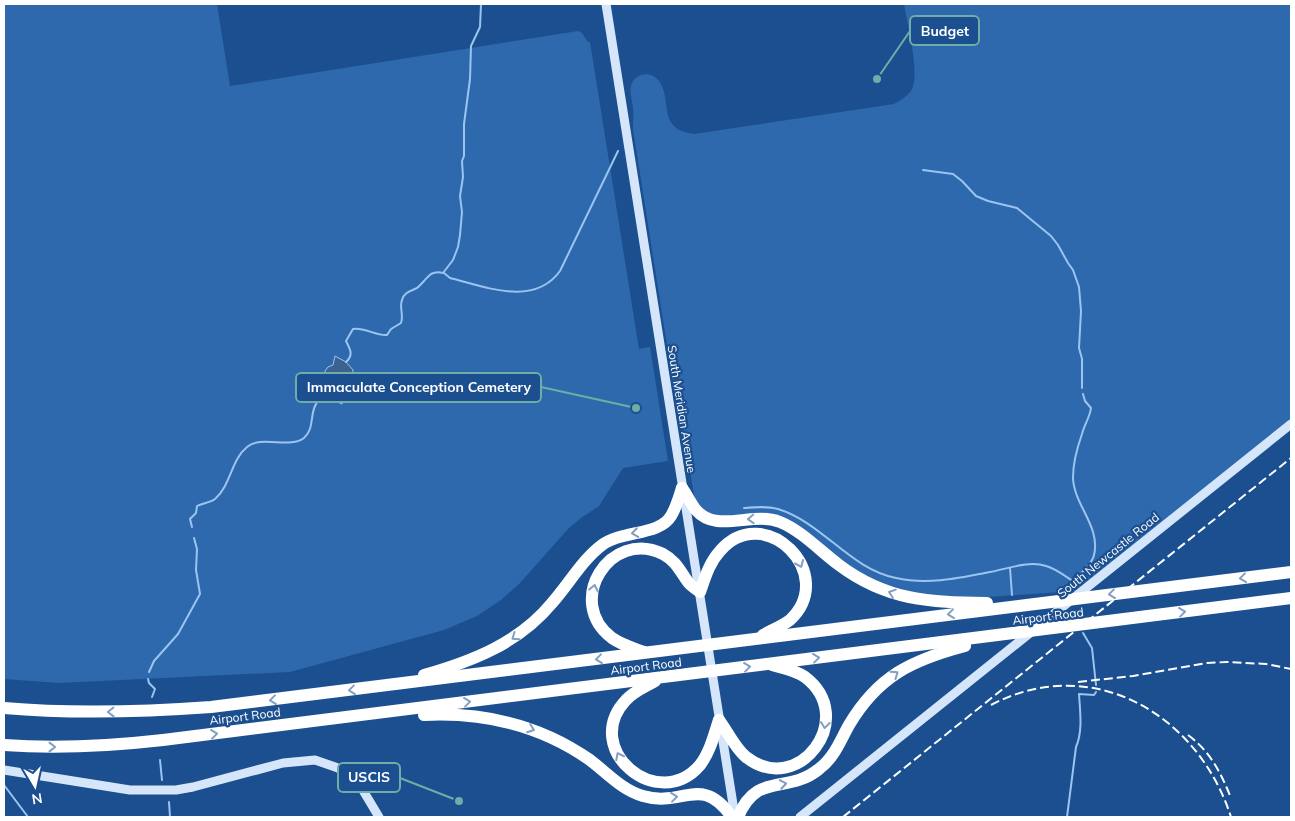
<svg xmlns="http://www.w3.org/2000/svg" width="1295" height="821" viewBox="0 0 1295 821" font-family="Mulish,sans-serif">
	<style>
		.green { fill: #2e69ad }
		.water { fill: #3c6290; stroke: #9cc4f0 }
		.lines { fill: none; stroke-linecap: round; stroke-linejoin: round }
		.stream { stroke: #9cc4f0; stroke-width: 2 }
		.secondary { stroke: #d6e6fa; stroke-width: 9 }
		.highway { stroke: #fff; stroke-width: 12 }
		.rail { stroke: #fff; stroke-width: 2; stroke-dasharray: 9 4; stroke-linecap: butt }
		.oneway { stroke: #829ec1 }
		.labels { text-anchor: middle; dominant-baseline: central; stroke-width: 4.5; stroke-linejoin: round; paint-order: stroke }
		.street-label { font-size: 12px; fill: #fff; stroke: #1b4f8f }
		.leader { fill: none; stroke: #6fada8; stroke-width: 2 }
		.callout-dot { fill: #6fada8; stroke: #1b4f8f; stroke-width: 2 }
		.callout { fill: #1b4f8f; stroke: #6fada8; stroke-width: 2 }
		.callout-label { font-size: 14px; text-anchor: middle; font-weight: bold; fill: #fff }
	</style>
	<rect width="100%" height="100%" fill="#1b4f8f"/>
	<g class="green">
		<polygon points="4,4 217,4 230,86 578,31 582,33 588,42 590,42 639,349 650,347 668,461 623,468 599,506 581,518 568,529 520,583 501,600 477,616 444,630 290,672 59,683 4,679"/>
		<path d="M904,4H1291V420L1078,591L940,600L868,580L797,528L711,518L695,499L672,377L633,129C633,122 634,116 633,109C633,102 629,93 631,86C634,73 651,70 659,81C673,100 656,129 694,134L894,104C901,100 908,96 912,89C920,72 907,23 904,4Z"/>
	</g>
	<polygon class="water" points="335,356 346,362 353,370 351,388 342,404 335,401 326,385 325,371 328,367 333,365"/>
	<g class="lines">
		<g class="stream">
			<polyline points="923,170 953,174 962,181 976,196 988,201 1017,208 1051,236 1058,245 1068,263 1073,270 1079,287 1081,311 1079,348 1082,359 1082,388"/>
			<path d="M444,273L450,278C486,287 534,307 560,271L618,151"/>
			<path d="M346,362C354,355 350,349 346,341L353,329C364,327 376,336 387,335L391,329L401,323C404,315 399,307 402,300C404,292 411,291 417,288C422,284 426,278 431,274C435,272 439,272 443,273L453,260L458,247L460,235L462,212L460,196L463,177L462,161L464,156V124L470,79L471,46L480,27L481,4"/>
			<path d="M744,508C756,507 767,506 778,509C823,523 850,569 896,578C928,585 959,578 990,572C1007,569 1029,560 1046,566C1057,569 1066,577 1076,583C1079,571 1092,566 1094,555C1101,527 1074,505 1073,478C1073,463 1077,448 1082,434C1084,425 1090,417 1091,408L1085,401L1083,394"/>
			<path d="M192,527L190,519L196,513L197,506C202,503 210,503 215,499C231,485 231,460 247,447C261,435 290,449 304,438C314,429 310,417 315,406C318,399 325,393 329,387"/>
			<polyline points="1010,568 1012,595"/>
			<polyline points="1083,633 1092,648 1096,685"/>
			<polyline points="149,672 154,661 178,634 200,594 196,570 197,549 194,538"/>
			<polyline points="148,679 149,683 155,689 152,697"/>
			<polyline points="160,760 162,780"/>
			<polyline points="4,785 28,817"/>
			<polyline points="169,802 170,817"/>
			<path d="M1067,817L1076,747C1083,731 1080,711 1079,694L1094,695L1096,692"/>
		</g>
		<g class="secondary">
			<polyline points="606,4 735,817"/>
			<polyline points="4,770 130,790 176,790 193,787 283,763 315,760 338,768 350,775 361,787 379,817"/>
			<polyline points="800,817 1291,424"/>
		</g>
		<g class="highway">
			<path d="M682,488C687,495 691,504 696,510C717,534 752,511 780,522C802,531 820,551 839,565C887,601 929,602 987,603"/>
			<path d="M644,652C633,648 622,645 612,638C564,602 610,528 663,554C676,561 680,571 688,582C691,586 696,589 700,592C705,578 709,563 720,551C764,500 839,574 790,620C782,626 772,630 763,635"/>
			<path d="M424,675C473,661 519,643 552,603C569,584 582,560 602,545C622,530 659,536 671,516C676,508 679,497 682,488"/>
			<path d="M655,681C645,687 634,691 626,700C580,749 658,814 700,765C710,752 714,735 719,720"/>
			<path d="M4,708C73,714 142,712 211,707L1291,572"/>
			<path d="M424,715C484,712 540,725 590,760C607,773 622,790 643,796C683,808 701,773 732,817"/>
			<path d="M719,720C728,732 735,748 746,757C798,798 859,718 805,677C795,670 783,668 772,665"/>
			<path d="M4,745C57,749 110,746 163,740L1291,598"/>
			<path d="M738,817C757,771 787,795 819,769C834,758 840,741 849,725C878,676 912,660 965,646"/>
		</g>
		<g class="rail">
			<polyline points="1078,682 1133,676 1207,663 1227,662 1266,664 1291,669"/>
			<path d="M991,705C1092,652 1198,714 1231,817"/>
			<path d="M1188,735C1210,751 1221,773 1231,798"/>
			<polyline points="843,817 1291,458"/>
		</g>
	</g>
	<defs><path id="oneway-chevron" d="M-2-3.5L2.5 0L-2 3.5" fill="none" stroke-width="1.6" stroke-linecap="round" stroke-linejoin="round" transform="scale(1.25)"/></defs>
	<g class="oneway">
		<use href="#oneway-chevron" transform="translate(751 519) rotate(177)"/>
		<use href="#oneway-chevron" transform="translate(635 533) rotate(171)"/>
		<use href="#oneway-chevron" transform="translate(800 564) rotate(66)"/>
		<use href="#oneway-chevron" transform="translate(1243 578) rotate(173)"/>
		<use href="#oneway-chevron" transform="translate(594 588) rotate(-78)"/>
		<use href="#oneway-chevron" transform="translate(892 593) rotate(-161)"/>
		<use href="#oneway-chevron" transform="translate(1112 594) rotate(173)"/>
		<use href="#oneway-chevron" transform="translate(1182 612) rotate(-7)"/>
		<use href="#oneway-chevron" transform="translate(951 614) rotate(173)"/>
		<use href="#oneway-chevron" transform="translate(515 637) rotate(145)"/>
		<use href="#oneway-chevron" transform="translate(816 658) rotate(-7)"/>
		<use href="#oneway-chevron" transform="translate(599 659) rotate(173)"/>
		<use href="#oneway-chevron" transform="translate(747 667) rotate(-7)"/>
		<use href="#oneway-chevron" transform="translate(895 674) rotate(-35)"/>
		<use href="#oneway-chevron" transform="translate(352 690) rotate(173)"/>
		<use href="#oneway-chevron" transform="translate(273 700) rotate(173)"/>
		<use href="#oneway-chevron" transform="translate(467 702) rotate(-7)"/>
		<use href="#oneway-chevron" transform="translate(111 712) rotate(179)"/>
		<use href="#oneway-chevron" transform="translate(825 725) rotate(97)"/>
		<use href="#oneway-chevron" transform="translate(531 729) rotate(20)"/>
		<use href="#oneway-chevron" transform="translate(214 734) rotate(-7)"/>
		<use href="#oneway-chevron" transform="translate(52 747)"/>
		<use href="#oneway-chevron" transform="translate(619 756) rotate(-117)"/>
		<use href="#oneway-chevron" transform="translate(783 784) rotate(-10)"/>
		<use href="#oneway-chevron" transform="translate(674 797) rotate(-7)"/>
	</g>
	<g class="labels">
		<g class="street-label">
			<text transform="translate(682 409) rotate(81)">South Meridian Avenue</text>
			<text transform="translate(1108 555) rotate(-39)">South Newcastle Road</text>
			<text transform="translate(1048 616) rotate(-7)">Airport Road</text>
			<text transform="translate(646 666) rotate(-7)">Airport Road</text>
			<text transform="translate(245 716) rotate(-7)">Airport Road</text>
		</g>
	</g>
	<path class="leader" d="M877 79L910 31M636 408L541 387M459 801L400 778"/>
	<g class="callout-dot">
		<circle cx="877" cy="79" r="5"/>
		<circle cx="636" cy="408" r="5"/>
		<circle cx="459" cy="801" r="5"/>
	</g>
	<g class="callout">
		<rect x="910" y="16" width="69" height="29" rx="5"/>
		<rect x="296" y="373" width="245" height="29" rx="5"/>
		<rect x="338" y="763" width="62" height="29" rx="5"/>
	</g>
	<g class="callout-label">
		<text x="945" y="36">Budget</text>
		<text x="419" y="392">Immaculate Conception Cemetery</text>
		<text x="369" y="782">USCIS</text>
	</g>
	<rect width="1295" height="821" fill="none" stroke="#ffffff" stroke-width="10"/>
	<g transform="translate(35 786) rotate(171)" stroke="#1b4f8f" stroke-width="4" paint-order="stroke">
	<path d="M0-4L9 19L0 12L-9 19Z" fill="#ffffff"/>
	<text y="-8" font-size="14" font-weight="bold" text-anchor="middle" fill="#ffffff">N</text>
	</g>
</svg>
